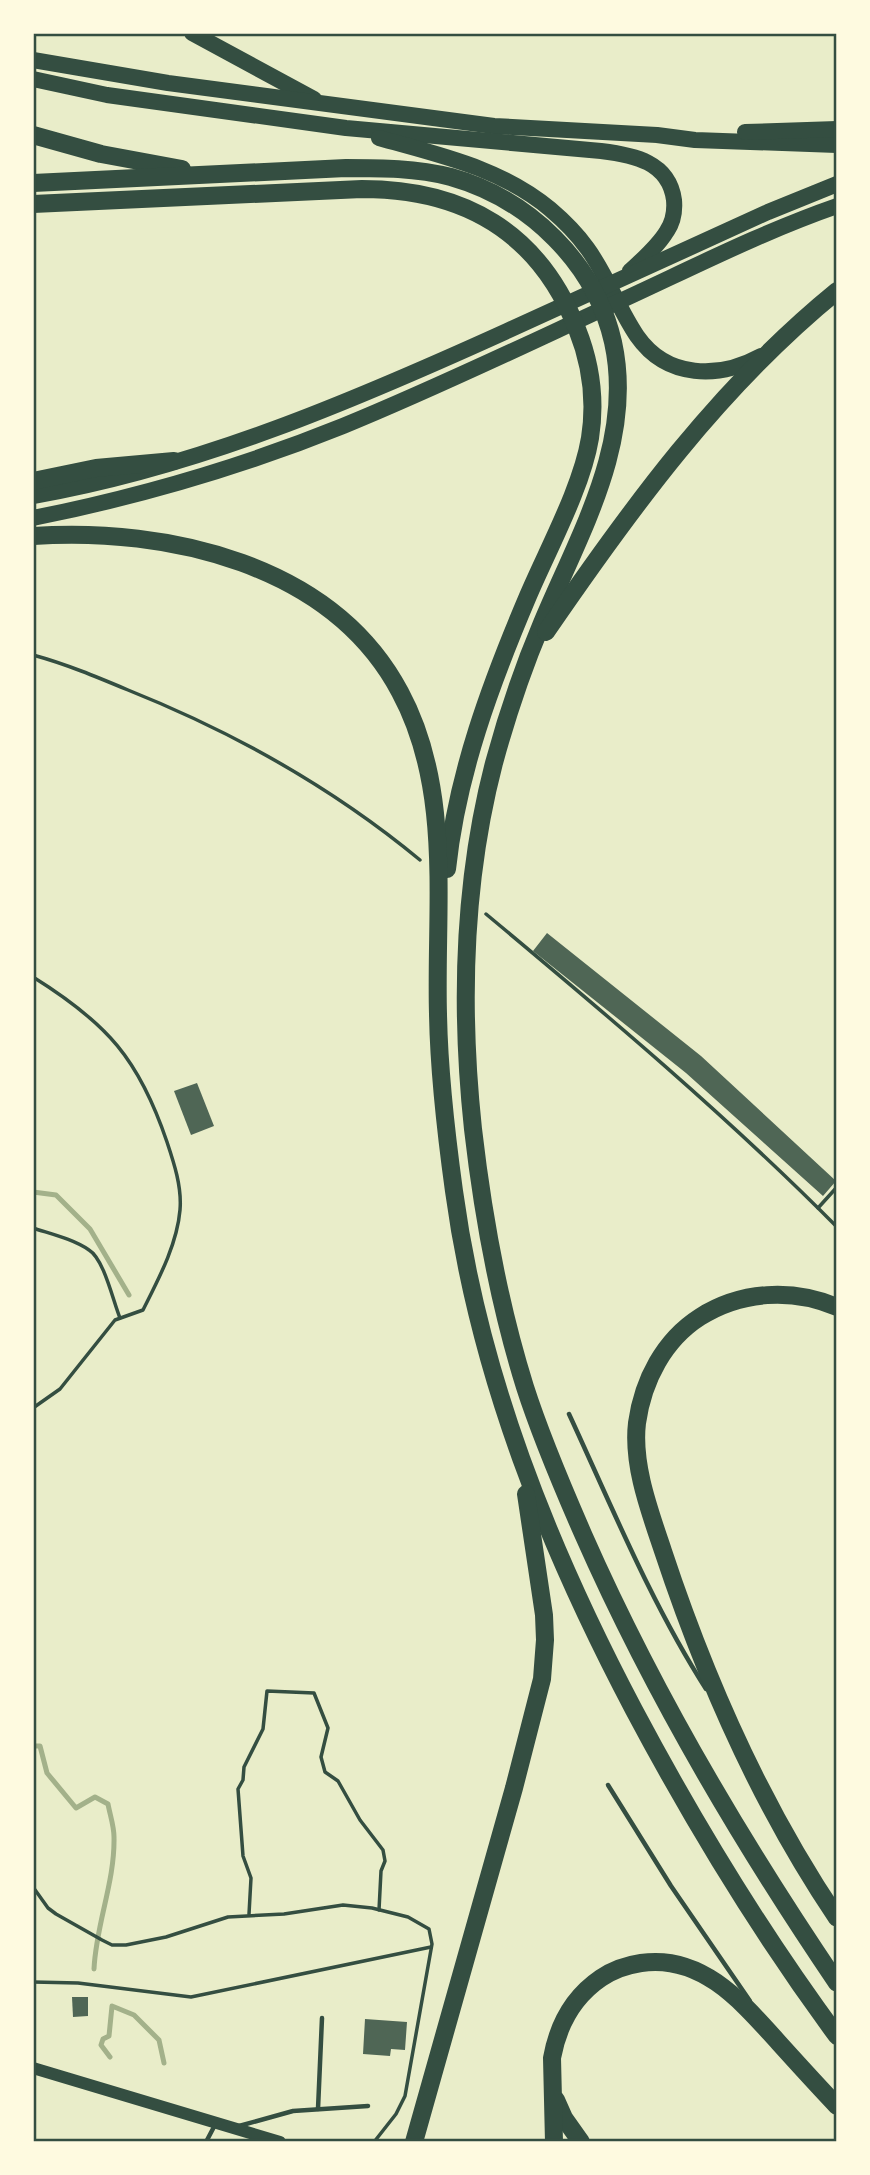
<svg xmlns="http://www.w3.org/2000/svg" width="870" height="2175" viewBox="0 0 870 2175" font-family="'Fira Sans Condensed',sans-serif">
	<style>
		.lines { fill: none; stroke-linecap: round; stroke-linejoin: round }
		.stream { stroke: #a3b18a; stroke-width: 5 }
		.building { fill: #4f6655 }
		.path { stroke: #344e41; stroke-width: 3.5 }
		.service { stroke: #344e41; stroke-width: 4.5 }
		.tertiary { stroke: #344e41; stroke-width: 12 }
		.trunk { stroke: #344e41; stroke-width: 16 }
		.motorway { stroke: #344e41; stroke-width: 18 }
		.neatline { fill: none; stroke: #344e41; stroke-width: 2.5 }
	</style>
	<rect width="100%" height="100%" fill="#e9edc9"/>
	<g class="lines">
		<g class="stream">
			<polyline points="33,1192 56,1195 90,1229 129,1295"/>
			<path d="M33,1746H40L47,1773L76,1808L95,1797L108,1804C110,1815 114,1826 114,1837C115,1882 96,1924 94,1969"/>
			<polyline points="110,2057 101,2045 103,2039 109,2036 112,2006 134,2015 159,2040 164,2063"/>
		</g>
	</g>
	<g class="building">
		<polygon points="547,933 701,1056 836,1181 823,1196 686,1073 533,951"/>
		<polygon points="197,1083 214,1126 191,1135 174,1091"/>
		<polygon points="72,1997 88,1997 88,2016 73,2017"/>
		<polygon points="365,2019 407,2022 405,2050 391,2049 390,2056 363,2054"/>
	</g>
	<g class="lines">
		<g class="path">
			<path d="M33,655C66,664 97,677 128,690C233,732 333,788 420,860"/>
			<path d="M486,914C606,1014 727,1116 837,1227"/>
			<path d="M33,977C107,1023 139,1059 167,1142C174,1163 182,1187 180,1210C177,1245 158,1280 143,1310L115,1320L60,1389L33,1408"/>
			<polyline points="818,1208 837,1187"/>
			<path d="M33,1228C51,1234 73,1239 89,1250C104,1259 113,1301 120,1318"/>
			<polyline points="33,1887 48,1908 56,1914 102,1940 112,1945 126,1945 166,1937 228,1917 284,1914 343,1905 372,1908 408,1917 429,1929 432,1944 405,2096 396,2114 374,2142"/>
			<polyline points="249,1914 251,1878 243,1856 238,1789 243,1780 244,1767 263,1729 267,1691 314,1693 328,1728 321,1757 325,1772 338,1781 360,1820 383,1850 385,1861 381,1871 379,1910"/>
			<polyline points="33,1982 78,1983 191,1997 431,1947"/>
		</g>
		<g class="service">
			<path d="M569,1414C612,1507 651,1603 706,1689"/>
			<polyline points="608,1785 671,1886 750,2001"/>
			<polyline points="318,2109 322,2018"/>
			<polyline points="239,2126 293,2111 368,2106"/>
			<polyline points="206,2142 216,2123"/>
		</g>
		<polyline class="tertiary" points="33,2068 280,2142"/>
		<g class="trunk">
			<polyline points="192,33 314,99"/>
			<polyline points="33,60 168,83 494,126 657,135 695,140 837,145"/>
			<path d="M33,79L107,95L346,128L601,151C634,155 669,162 674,200C675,211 673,222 667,231C658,246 643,259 630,271"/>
			<polyline points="745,132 837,129"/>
			<path d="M379,138C439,155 501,168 550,209C563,220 577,234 587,248C607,275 618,308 637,336C667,379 719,379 761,356"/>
			<path d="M33,496C199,467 355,400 507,331C594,291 681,252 768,212L837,184"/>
			<path d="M33,518C138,497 244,466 343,426C436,388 527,344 618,302C690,269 762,232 837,206"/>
		</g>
		<g class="motorway">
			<polyline points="33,135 101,154 182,169"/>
			<path d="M33,183L346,168C381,168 416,168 451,177C529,199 595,263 613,342C635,442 579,534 542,623C523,668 507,715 494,763C463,882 460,1007 473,1129C483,1216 499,1304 525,1387C541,1437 562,1486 583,1534C653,1693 740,1840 837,1983"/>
			<path d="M33,204L362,189C464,189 539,232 577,329C591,364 596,400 590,438C582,487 548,549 528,596C491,683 457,774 447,869"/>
			<polyline points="33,481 96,468 174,461"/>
			<path d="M33,536C168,527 332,564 400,692C453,790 435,908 438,1014C439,1073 446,1133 454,1191C479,1375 548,1547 634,1710C694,1823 761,1933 837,2036"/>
			<path d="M546,632C631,508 719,387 837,291"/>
			<path d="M837,1307C792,1288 741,1291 700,1317C664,1340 643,1380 637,1423C632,1465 650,1512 663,1551C705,1678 762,1807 837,1918"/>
			<polyline points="556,2100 564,2118 581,2142"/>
			<polyline points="414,2142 514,1788 542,1679 545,1640 544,1615 526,1494"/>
			<path d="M554,2142L552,2058C558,2025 573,1997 601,1978C613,1970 627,1965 641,1963C702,1954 742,2002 779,2043C798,2064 817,2085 837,2106"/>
		</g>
	</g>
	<rect width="870" height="2175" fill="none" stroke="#fefae0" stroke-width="70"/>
	<rect x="35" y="35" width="800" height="2105" class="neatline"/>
</svg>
